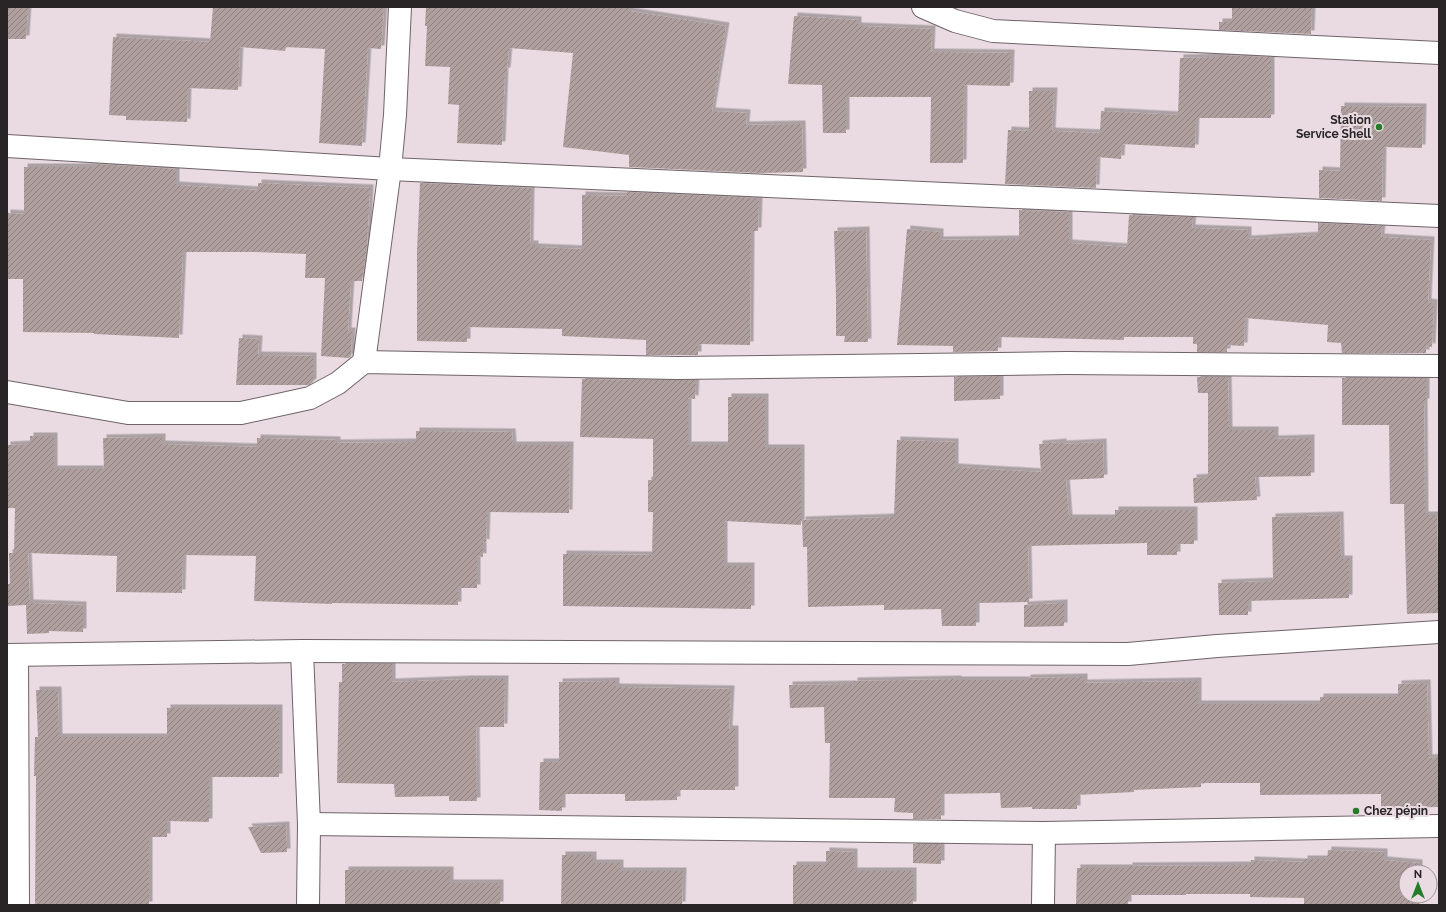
<svg xmlns="http://www.w3.org/2000/svg" width="1446" height="912" viewBox="0 0 1446 912" font-family="Raleway,sans-serif">
	<style>
		.building { fill: url(#building-hatch); filter: url(#shadow) }
		.lines { fill: none; stroke-linecap: round; stroke-linejoin: round }
		.minor-casing { stroke: #6f6368; stroke-width: 24 }
		.minor { stroke: #fff; stroke-width: 22 }
		.poi-dot { fill: #247b29; stroke: #e9dbe1; stroke-width: 1.5 }
		.labels { text-anchor: middle; dominant-baseline: central; stroke-width: 4; stroke-linejoin: round; paint-order: stroke }
		.poi-label { font-size: 12px; font-weight: bold; fill: #292426; stroke: #e9dbe1; text-anchor: end }
	</style>
	<defs>
		<pattern id="building-hatch" width="6" height="6" patternUnits="userSpaceOnUse"><rect width="6" height="6" fill="#afa09f"/><path d="M-1 1l2-2M0 6l6-6M5 7l2-2" fill="none" stroke="#8e8281"/></pattern>
		<filter id="shadow"><feDropShadow dx="3.5" dy="-3.5" stdDeviation="0" flood-color="#0004"/></filter>
	</defs>
	<rect width="100%" height="100%" fill="#e9dbe1"/>
	<g class="building">
		<polygon points="7,7 28,7 26,39 7,39"/>
		<polygon points="213,7 384,7 381,49 368,48 362,146 319,143 325,49 286,47 285,51 240,47 238,90 188,88 187,122 126,120 126,116 109,115 113,37 210,42"/>
		<polygon points="426,7 629,7 629,11 726,26 712,111 747,113 746,125 802,124 803,172 759,173 629,167 629,155 563,147 573,53 509,48 507,71 505,71 502,145 457,143 459,105 448,104 450,67 425,66 427,26 425,26"/>
		<polygon points="1232,7 1312,7 1311,34 1219,30 1219,22 1232,22"/>
		<polygon points="794,16 858,20 858,26 932,29 931,52 1011,53 1010,86 964,85 963,163 930,163 931,97 846,97 846,133 823,133 822,85 788,84"/>
		<polygon points="1219,55 1271,57 1271,118 1196,118 1195,148 1122,144 1121,159 1097,157 1096,188 1005,184 1008,130 1029,131 1029,91 1054,91 1052,131 1100,133 1101,111 1178,115 1180,58 1219,57"/>
		<polygon points="1341,106 1423,107 1422,148 1383,147 1382,201 1319,198 1319,170 1340,171"/>
		<polygon points="97,164 176,169 176,185 258,190 258,183 370,188 367,246 362,281 351,281 348,331 352,331 351,356 349,358 321,356 325,278 305,278 306,254 255,252 183,252 179,338 94,334 94,333 23,332 23,279 7,279 7,213 24,214 24,167 97,167"/>
		<polygon points="420,183 531,188 530,244 535,244 535,247 582,249 582,195 627,196 627,192 759,198 758,231 751,231 750,345 698,344 698,355 646,355 646,340 562,336 562,329 467,327 467,342 417,341 417,251"/>
		<polygon points="1019,210 1069,212 1069,243 1127,247 1129,215 1193,217 1192,228 1248,230 1248,239 1318,235 1318,223 1382,226 1381,237 1431,240 1428,302 1434,303 1432,347 1426,346 1426,353 1342,353 1341,343 1327,342 1328,325 1245,318 1244,346 1227,345 1227,352 1197,352 1197,344 1193,344 1193,337 1124,337 1124,340 998,337 998,351 953,352 953,346 897,345 907,229 940,232 940,240 1019,239"/>
		<polygon points="866,230 868,342 844,342 845,336 836,336 836,297 834,231"/>
		<polygon points="239,338 259,339 258,355 313,356 313,382 309,385 236,385"/>
		<polygon points="998,376 998,378 1000,378 1000,399 954,401 954,377"/>
		<polygon points="1197,377 1228,377 1229,430 1275,430 1275,439 1311,438 1311,476 1255,477 1257,500 1194,503 1193,478 1208,477 1208,393 1198,393"/>
		<polygon points="1342,378 1426,378 1426,402 1424,402 1425,515 1437,515 1439,613 1407,614 1404,504 1390,504 1389,425 1342,425"/>
		<polygon points="582,379 696,380 695,399 688,398 688,445 728,445 728,397 765,397 765,448 801,448 801,525 724,521 724,566 751,566 751,609 563,606 563,554 652,555 653,512 648,512 648,480 653,480 653,439 580,437"/>
		<polygon points="416,431 512,432 513,445 570,445 569,513 487,512 486,543 483,542 483,557 477,556 477,588 458,588 458,605 332,603 332,604 254,601 256,556 183,555 182,593 116,592 117,556 28,553 30,603 83,605 83,632 49,631 49,633 27,634 26,605 7,606 7,584 10,584 9,553 16,553 14,553 15,508 7,508 7,445 30,444 30,436 54,436 54,469 104,469 103,438 162,437 162,444 257,447 257,438 337,440 337,443 416,442"/>
		<polygon points="897,440 955,442 955,467 1041,472 1039,444 1063,442 1063,444 1103,442 1104,478 1066,480 1069,518 1115,518 1115,510 1194,510 1194,544 1177,544 1177,555 1147,555 1147,543 1028,546 1029,602 976,603 976,626 942,626 941,609 884,610 884,605 808,607 807,547 803,547 802,520 894,517"/>
		<polygon points="1340,515 1341,559 1349,559 1349,598 1248,601 1248,615 1219,615 1218,583 1273,581 1272,517"/>
		<polygon points="1064,603 1064,626 1024,627 1024,605"/>
		<polygon points="342,664 392,664 392,682 469,679 505,679 504,727 476,727 477,801 449,801 449,796 395,797 394,784 337,783 339,682 342,682"/>
		<polygon points="1084,677 1084,683 1198,681 1198,704 1320,704 1320,697 1398,697 1398,684 1427,683 1429,758 1439,757 1439,807 1381,808 1381,794 1260,795 1260,783 1201,783 1201,787 1134,790 1134,792 1077,795 1077,809 1032,809 1032,807 1001,808 1000,793 941,794 941,819 913,819 913,813 894,812 895,798 829,798 830,743 825,743 824,707 790,708 789,685 854,684 854,681 958,679 958,680 1027,680 1027,678"/>
		<polygon points="616,681 616,687 731,689 729,729 735,729 735,790 677,790 677,800 625,801 625,794 562,794 562,811 539,810 540,762 559,762 559,682"/>
		<polygon points="36,690 58,690 59,737 167,737 167,708 279,708 279,777 209,777 209,822 167,821 167,837 149,837 149,905 35,905 36,776 34,776 35,737 38,737"/>
		<polygon points="286,825 287,852 261,853 248,827"/>
		<polygon points="913,844 941,844 941,864 913,863"/>
		<polygon points="1328,850 1384,852 1384,860 1419,863 1419,872 1406,872 1406,896 1419,896 1419,905 1304,905 1304,898 1250,897 1250,894 1186,894 1186,895 1128,895 1128,905 1076,905 1077,868 1129,868 1129,866 1251,865 1251,860 1304,862 1304,859 1327,859"/>
		<polygon points="826,851 854,852 854,871 913,871 913,905 793,905 793,865 826,865"/>
		<polygon points="562,855 593,855 593,863 620,863 620,871 683,871 682,905 561,905"/>
		<polygon points="345,870 450,870 450,883 500,883 500,905 345,905"/>
	</g>
	<g class="lines">
		<g class="minor-casing">
			<g id="minor">
				<polyline points="923,7 955,21 993,31 1439,53"/>
				<polyline points="7,146 390,169 1439,216"/>
				<polyline points="364,362 390,169 395,115 400,7"/>
				<polyline points="7,392 128,413 241,413 310,398 338,383 364,362 677,368 1067,363 1439,366"/>
				<polyline points="302,651 309,824 308,905"/>
				<polyline points="7,655 302,651 1128,654 1217,646 1439,632"/>
				<polyline points="17,655 18,905"/>
				<polyline points="309,824 1044,833 1439,826"/>
				<polyline points="1043,905 1044,833"/>
			</g>
		</g>
		<use href="#minor" class="minor"/>
	</g>
	<g class="poi-dot">
		<circle cx="1379" cy="127" r="4"/>
		<circle cx="1356" cy="811" r="4"/>
	</g>
	<g class="labels">
		<g class="poi-label">
			<text x="1371" y="120">Station<tspan x="1371" dy="14">Service Shell</tspan></text>
			<text x="1364" y="811" text-anchor="start">Chez pépin</text>
		</g>
	</g>
	<rect width="1446" height="912" fill="none" stroke="#292426" stroke-width="16"/>
	<g transform="translate(1418 884)"><circle r="19" fill="#e9dbe1" stroke="#9c9296"/>
	<path d="M0-3L7 15L0 10L-7 15Z" fill="#247b29"/>
	<text y="-6" font-size="11" font-weight="bold" text-anchor="middle" fill="#292426">N</text>
	</g>
</svg>
